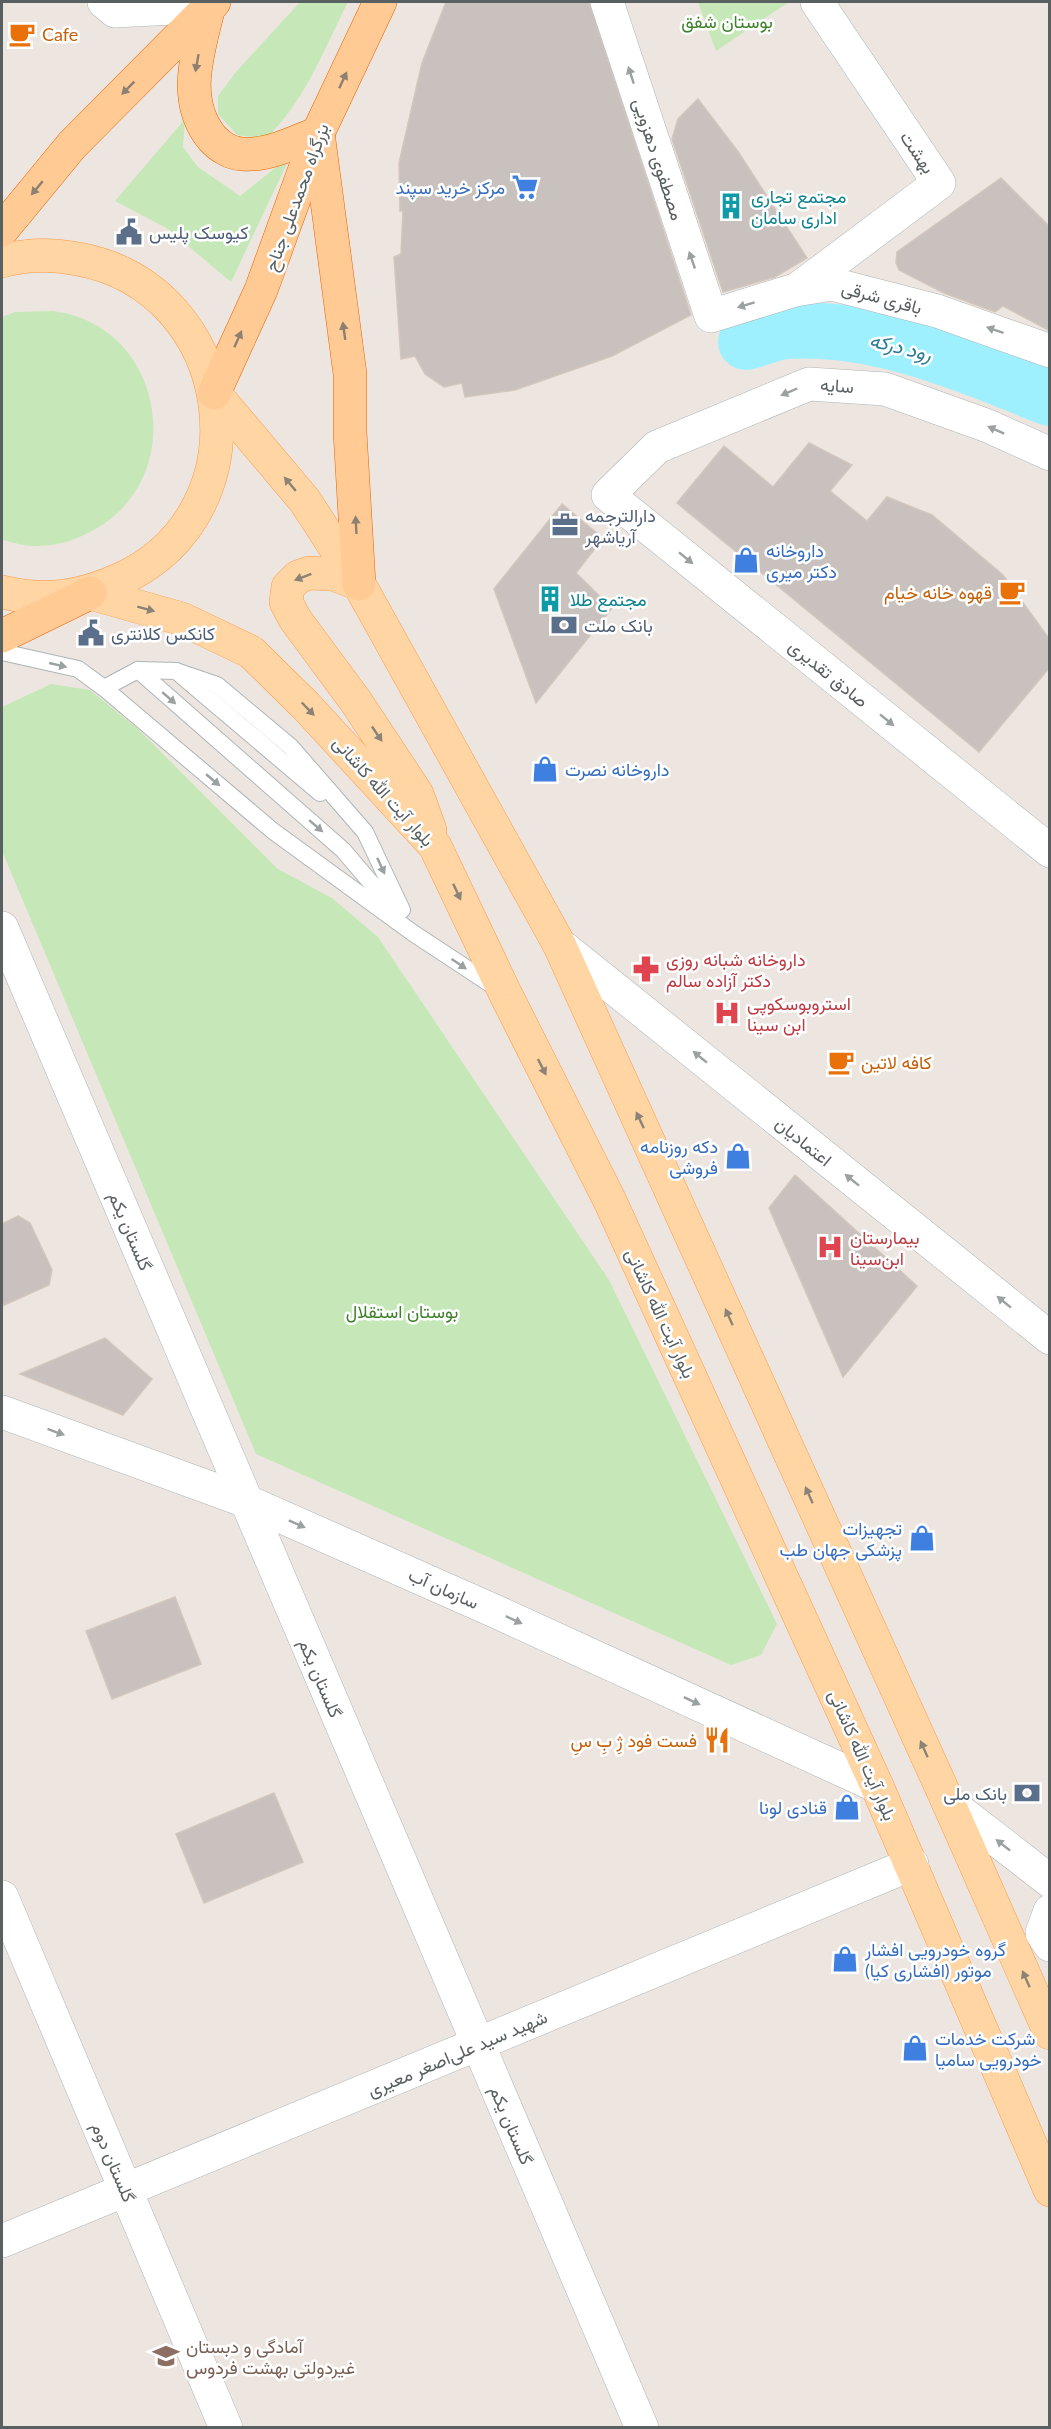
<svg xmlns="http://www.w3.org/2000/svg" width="1051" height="2429" viewBox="0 0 1051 2429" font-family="Lato,Vazirmatn,sans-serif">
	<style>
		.green { fill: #c6e8b9 }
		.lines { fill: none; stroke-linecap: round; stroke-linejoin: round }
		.river { stroke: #9ef0ff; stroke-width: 56 }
		.building { fill: #c8c1bd; stroke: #d3c6bd; stroke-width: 1.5 }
		.service-casing { stroke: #aeb4b7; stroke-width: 18 }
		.minor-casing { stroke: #aeb4b7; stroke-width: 34 }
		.secondary-casing { stroke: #adb4b7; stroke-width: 34 }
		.primary-casing { stroke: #fe9848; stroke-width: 34 }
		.trunk-casing { stroke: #ed6100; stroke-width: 34 }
		.service { stroke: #fff; stroke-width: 16 }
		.minor { stroke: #fff; stroke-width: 33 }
		.secondary { stroke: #fff; stroke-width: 33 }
		.primary { stroke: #ffd6a3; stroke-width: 33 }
		.trunk { stroke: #ffca94; stroke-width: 33 }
		.oneway { fill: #8b8071 }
		.oneway2 { fill: #9ba0a1 }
		.oneway3 { fill: #8b8376 }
		.labels { text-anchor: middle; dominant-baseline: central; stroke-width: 5; stroke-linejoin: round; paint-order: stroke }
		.park-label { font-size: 18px; fill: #3f802b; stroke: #fff }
		.food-label { font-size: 18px; fill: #c56008; stroke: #fff; text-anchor: start }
		.street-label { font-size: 18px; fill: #596062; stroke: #fff }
		.shop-label { font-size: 18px; fill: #366cbe; stroke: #fff; text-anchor: end }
		.culture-label { font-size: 18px; fill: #0d838f; stroke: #fff; text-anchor: start }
		.service-label { font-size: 18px; fill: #4e5e75; stroke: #fff; text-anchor: start }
		.health-label { font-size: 18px; fill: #be3a42; stroke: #fff; text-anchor: start }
		.education-label { font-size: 18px; fill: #785e54; stroke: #fff; text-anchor: start }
		.water-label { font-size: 20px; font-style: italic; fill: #2b7c95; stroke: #fff }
	</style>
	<rect width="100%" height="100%" fill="#ede6e0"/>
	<g class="green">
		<path d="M300,2H348C325,47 304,104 265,139L237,135L218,114V96L235,73Z"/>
		<polygon points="698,2 789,2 716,51"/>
		<polygon points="185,119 183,147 198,167 240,196 291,155 231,282 168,229 115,201"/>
		<path d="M53,311C166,325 191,481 90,532C73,541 53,547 33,546C23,546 12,542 2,540V317L15,312Z"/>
		<polygon points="51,684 90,690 138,729 278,869 332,898 378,937 609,1280 777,1624 761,1655 731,1665 256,1454 2,851 2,707"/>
	</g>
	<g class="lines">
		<path class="river" d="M746,342C759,339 773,332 786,331C878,325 966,365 1050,398"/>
	</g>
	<g class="building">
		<polygon points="446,2 589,2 691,315 612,356 515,390 465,397 462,383 444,387 425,374 415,356 401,359 394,257 401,254 403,211 400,211 399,163 422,63"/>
		<polygon points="698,99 739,153 807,258 775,277 723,292 672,139 678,119"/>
		<polygon points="1001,178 1050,227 1050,331 1003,306 995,312 944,293 899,270 896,263 897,252"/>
		<polygon points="809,443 852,465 830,491 867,521 887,497 932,515 1003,575 1050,640 1050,667 979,752 677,503 724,446 773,487"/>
		<polygon points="562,504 603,538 576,573 612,608 536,703 494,589"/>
		<polygon points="795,1175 917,1286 843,1377 769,1208"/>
		<polygon points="18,1216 30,1223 52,1270 49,1285 2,1306 2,1224"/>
		<polygon points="105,1338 152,1379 123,1415 20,1374"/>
		<polygon points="175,1597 201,1664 112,1699 86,1631"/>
		<polygon points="274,1793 303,1862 204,1903 176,1834"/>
	</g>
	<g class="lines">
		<g class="service-casing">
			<g id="service">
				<polyline points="2,652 78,669 104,688 273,831 413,933 498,989"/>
				<polyline points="138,670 176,671 320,793"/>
				<polyline points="176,671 217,685 291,747 365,832 402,910"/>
				<polyline points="104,688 138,670 343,850 395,911"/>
			</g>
		</g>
		<g class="minor-casing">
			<g id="minor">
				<polyline points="104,2 115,11 210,6"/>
				<polyline points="607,2 711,316 795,290 832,284 937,311 1050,351"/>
				<polyline points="799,288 939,183 817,2"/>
				<polyline points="1050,454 988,426 885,389 809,384 657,447 608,495 1050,851"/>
				<polyline points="2,928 642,2428"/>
				<polyline points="559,944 1050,1338"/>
				<polyline points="2,1897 226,2428"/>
				<polyline points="2,2241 912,1864"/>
			</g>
		</g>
		<g class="secondary-casing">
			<g id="secondary">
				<polyline points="2,1412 246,1501 499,1613 877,1786"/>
				<polyline points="948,1802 1050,1881"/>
				<polyline points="1050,1911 1042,1933 1050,1945"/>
			</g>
		</g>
		<g class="primary-casing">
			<g id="primary">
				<path d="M2,261C27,254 53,254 78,259C238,288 269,511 121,579C79,598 46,602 2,592"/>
				<polyline points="214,393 305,501 359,584 559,944 948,1802 1050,2033"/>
				<polyline points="359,584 333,574 309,573 298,577 288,587 286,602 295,619 357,703 417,794 430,830"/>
				<polyline points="90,593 182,619 251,652 306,706 435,846 506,995 610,1201 877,1786 1050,2190"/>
			</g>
		</g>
		<g class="trunk-casing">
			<g id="trunk">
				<path d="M209,6C199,50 180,99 212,138C219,146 231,154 243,154C268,156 295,142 318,133"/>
				<polyline points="318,133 350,374 350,432 359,584"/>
				<polyline points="2,230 72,145 214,2"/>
				<polyline points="214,393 261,290 318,133 380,2"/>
				<polyline points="2,636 90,593"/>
			</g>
		</g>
		<use href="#service" class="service"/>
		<use href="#minor" class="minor"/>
		<use href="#secondary" class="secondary"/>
		<use href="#primary" class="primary"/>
		<use href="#trunk" class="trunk"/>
	</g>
	<defs><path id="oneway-solid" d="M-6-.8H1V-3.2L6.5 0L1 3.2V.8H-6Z" transform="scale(1.5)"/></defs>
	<g class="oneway">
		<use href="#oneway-solid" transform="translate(197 63) rotate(100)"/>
		<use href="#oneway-solid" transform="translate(343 80) rotate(-65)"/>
		<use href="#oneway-solid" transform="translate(128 88) rotate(135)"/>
		<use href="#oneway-solid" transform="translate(37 188) rotate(130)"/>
		<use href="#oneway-solid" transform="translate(344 331) rotate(-98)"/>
		<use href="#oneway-solid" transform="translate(238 339) rotate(-66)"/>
		<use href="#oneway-solid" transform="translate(356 525) rotate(-93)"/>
	</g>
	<g class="oneway2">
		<use href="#oneway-solid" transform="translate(631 75) rotate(-108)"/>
		<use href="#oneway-solid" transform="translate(692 260) rotate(-109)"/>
		<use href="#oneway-solid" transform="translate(746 305) rotate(163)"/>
		<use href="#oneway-solid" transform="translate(995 330) rotate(-161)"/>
		<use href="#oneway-solid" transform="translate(789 392) rotate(157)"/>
		<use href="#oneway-solid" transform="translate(996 430) rotate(-156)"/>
		<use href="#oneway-solid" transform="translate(686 558) rotate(39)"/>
		<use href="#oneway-solid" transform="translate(58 665) rotate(13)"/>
		<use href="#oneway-solid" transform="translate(169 698) rotate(41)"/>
		<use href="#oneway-solid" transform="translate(887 720) rotate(39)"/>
		<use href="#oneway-solid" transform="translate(213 780) rotate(40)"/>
		<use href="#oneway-solid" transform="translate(316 826) rotate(41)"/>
		<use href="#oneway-solid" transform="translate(381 866) rotate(65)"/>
		<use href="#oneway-solid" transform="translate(459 964) rotate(34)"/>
		<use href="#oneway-solid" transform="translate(700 1057) rotate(-141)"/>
		<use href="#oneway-solid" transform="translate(852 1180) rotate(-141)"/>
		<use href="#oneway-solid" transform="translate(1004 1302) rotate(-141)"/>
		<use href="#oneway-solid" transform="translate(56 1432) rotate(20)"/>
		<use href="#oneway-solid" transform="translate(297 1524) rotate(24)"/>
		<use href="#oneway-solid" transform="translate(514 1620) rotate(25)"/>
		<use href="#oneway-solid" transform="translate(692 1701) rotate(25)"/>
		<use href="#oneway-solid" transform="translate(1003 1845) rotate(-142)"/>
	</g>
	<g class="oneway3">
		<use href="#oneway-solid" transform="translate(290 484) rotate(-130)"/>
		<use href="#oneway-solid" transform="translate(303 577) rotate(159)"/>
		<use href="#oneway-solid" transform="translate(146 609) rotate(15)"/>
		<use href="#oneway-solid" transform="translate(308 709) rotate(46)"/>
		<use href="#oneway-solid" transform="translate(377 734) rotate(56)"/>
		<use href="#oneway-solid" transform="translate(457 892) rotate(65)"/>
		<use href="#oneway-solid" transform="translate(542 1067) rotate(63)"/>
		<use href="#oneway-solid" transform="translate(640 1120) rotate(-115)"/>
		<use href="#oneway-solid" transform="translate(729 1317) rotate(-114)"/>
		<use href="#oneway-solid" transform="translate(809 1495) rotate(-114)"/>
		<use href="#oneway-solid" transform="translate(924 1749) rotate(-114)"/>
		<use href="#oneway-solid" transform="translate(1026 1979) rotate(-114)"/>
	</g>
	<defs>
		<g id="cafe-bare" transform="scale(2.07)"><path d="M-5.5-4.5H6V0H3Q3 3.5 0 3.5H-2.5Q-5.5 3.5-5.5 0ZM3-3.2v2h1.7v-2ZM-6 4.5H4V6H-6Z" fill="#e8710a" stroke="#fff" stroke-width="2.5" paint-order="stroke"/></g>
		<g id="supermarket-bare" transform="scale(2.07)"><path d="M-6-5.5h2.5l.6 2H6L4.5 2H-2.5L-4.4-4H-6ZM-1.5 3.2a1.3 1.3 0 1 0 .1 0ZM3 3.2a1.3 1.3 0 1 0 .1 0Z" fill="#3f7fe0" stroke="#fff" stroke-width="2.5" paint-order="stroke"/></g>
		<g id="building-bare" transform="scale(2.07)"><path d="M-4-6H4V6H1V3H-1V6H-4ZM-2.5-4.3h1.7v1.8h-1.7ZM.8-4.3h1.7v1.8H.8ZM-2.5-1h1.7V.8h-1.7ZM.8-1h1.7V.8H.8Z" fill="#0f9aa8" stroke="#fff" stroke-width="2.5" paint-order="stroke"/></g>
		<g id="civic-bare" transform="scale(2.07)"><path d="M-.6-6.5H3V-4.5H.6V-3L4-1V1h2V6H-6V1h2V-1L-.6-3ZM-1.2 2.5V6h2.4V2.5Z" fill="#5c6f8a" stroke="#fff" stroke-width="2.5" paint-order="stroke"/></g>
		<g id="office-bare" transform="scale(2.07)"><path d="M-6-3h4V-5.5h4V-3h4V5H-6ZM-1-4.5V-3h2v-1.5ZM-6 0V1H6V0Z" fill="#5c6f8a" stroke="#fff" stroke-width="2.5" paint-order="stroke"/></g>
		<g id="shop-bare" transform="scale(2.07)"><path d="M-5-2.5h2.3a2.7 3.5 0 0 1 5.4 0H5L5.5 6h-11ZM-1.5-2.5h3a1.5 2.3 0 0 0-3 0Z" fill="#3f7fe0" stroke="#fff" stroke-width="2.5" paint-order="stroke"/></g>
		<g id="bank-bare" transform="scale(2.07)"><path d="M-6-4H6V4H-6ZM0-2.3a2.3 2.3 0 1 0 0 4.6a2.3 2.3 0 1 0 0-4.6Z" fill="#5c6f8a" stroke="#fff" stroke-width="2.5" paint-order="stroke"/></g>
		<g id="pharmacy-bare" transform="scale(2.07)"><path d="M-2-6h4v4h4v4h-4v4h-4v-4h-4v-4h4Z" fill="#e0444e" stroke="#fff" stroke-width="2.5" paint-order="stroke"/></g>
		<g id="hospital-bare" transform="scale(2.07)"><path d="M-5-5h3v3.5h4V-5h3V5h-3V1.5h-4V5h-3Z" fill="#e0444e" stroke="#fff" stroke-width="2.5" paint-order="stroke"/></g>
		<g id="restaurant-bare" transform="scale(2.07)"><path d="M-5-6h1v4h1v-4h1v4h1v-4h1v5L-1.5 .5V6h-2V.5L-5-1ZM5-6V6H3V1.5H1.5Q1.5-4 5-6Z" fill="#e8710a" stroke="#fff" stroke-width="2.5" paint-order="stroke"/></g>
		<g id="school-bare" transform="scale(2.07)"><path d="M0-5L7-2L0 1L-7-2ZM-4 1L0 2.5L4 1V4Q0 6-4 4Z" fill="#8d6e63" stroke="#fff" stroke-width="2.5" paint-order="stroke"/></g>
	</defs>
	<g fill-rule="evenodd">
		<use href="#cafe-bare" x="22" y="34"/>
		<use href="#supermarket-bare" x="525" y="187"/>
		<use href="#building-bare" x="731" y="206"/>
		<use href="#civic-bare" x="129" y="232"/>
		<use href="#office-bare" x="565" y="525"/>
		<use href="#shop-bare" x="746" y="560"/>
		<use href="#cafe-bare" x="1012" y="592"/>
		<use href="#building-bare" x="550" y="599"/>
		<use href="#bank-bare" x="564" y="625"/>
		<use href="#civic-bare" x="91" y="633"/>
		<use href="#shop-bare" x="545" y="769"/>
		<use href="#pharmacy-bare" x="646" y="969"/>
		<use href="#hospital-bare" x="727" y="1013"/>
		<use href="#cafe-bare" x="841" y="1062"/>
		<use href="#shop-bare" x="738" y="1156"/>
		<use href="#hospital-bare" x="830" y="1247"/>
		<use href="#shop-bare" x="922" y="1538"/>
		<use href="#restaurant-bare" x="717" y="1740"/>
		<use href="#bank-bare" x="1027" y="1793"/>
		<use href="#shop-bare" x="847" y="1807"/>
		<use href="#shop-bare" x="845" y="1959"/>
		<use href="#shop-bare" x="915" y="2048"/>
		<use href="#school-bare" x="166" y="2356"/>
	</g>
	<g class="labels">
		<g class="park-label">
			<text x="727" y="21">بوستان شفق</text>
			<text x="402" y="1311">بوستان استقلال</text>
		</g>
		<g class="food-label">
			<text x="42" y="34">Cafe</text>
			<text x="992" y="592" text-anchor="end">قهوه خانه خیام</text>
			<text x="861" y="1062">کافه لاتین</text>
			<text x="697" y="1740" text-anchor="end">فست فود ژِ بِ سِ</text>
		</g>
		<g class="street-label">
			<text transform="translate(918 152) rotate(56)">بهشت</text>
			<text transform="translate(659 159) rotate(72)">مصطفوی دهزویی</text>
			<text transform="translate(296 197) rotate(-70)">بزرگراه محمدعلی جناح</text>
			<text transform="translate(882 297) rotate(15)">باقری شرقی</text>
			<text transform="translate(837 385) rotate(4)">سایه</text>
			<text transform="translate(829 673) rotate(39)">صادق تقدیری</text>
			<text transform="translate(384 791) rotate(48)">بلوار آیت الله کاشانی</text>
			<text transform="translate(804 1141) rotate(39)">اعتمادیان</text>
			<text transform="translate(131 1231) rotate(67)">گلستان یکم</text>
			<text transform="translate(661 1313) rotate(65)">بلوار آیت الله کاشانی</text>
			<text transform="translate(444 1588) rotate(24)">سازمان آب</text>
			<text transform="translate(321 1678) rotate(67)">گلستان یکم</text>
			<text transform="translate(863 1755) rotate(66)">بلوار آیت الله کاشانی</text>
			<text transform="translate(457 2053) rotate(-23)">شهید سید علی‌اصغر معیری</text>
			<text transform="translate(512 2125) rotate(67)">گلستان یکم</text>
			<text transform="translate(114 2162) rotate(67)">گلستان دوم</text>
		</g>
		<g class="shop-label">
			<text x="505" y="187">مرکز خرید سپند</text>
			<text x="766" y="550" text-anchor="start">داروخانه<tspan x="766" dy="21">دکتر میری</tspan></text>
			<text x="565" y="769" text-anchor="start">داروخانه نصرت</text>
			<text x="718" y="1146">دکه روزنامه<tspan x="718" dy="21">فروشی</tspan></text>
			<text x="902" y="1528">تجهیزات<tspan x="902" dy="21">پزشکی جهان طب</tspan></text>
			<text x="827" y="1807">قنادی لونا</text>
			<text x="865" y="1949" text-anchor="start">گروه خودرویی افشار<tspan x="865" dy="21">موتور (افشاری کیا)</tspan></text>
			<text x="935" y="2038" text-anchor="start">شرکت خدمات<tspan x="935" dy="21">خودرویی سامیا</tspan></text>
		</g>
		<g class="culture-label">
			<text x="751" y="196">مجتمع تجاری<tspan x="751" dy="21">اداری سامان</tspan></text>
			<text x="570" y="599">مجتمع طلا</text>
		</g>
		<g class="service-label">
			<text x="149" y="232">کیوسک پلیس</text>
			<text x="585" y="515">دارالترجمه<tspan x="585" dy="21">آریاشهر</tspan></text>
			<text x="584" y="625">بانک ملت</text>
			<text x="111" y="633">کانکس کلانتری</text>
			<text x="1007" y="1793" text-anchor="end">بانک ملی</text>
		</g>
		<g class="health-label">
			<text x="666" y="959">داروخانه شبانه روزی<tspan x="666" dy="21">دکتر آزاده سالم</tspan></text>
			<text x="747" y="1003">استروبوسکوپی<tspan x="747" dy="21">ابن سینا</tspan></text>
			<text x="850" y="1237">بیمارستان<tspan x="850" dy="21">ابن‌سینا</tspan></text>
		</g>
		<g class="education-label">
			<text x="186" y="2346">آمادگی و دبستان<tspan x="186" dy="21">غیردولتی بهشت فردوس</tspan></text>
		</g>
		<g class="water-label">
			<text transform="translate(901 346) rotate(14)">رود درکه</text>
		</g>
	</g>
	<rect width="1051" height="2429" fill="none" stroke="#596062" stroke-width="6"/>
</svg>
